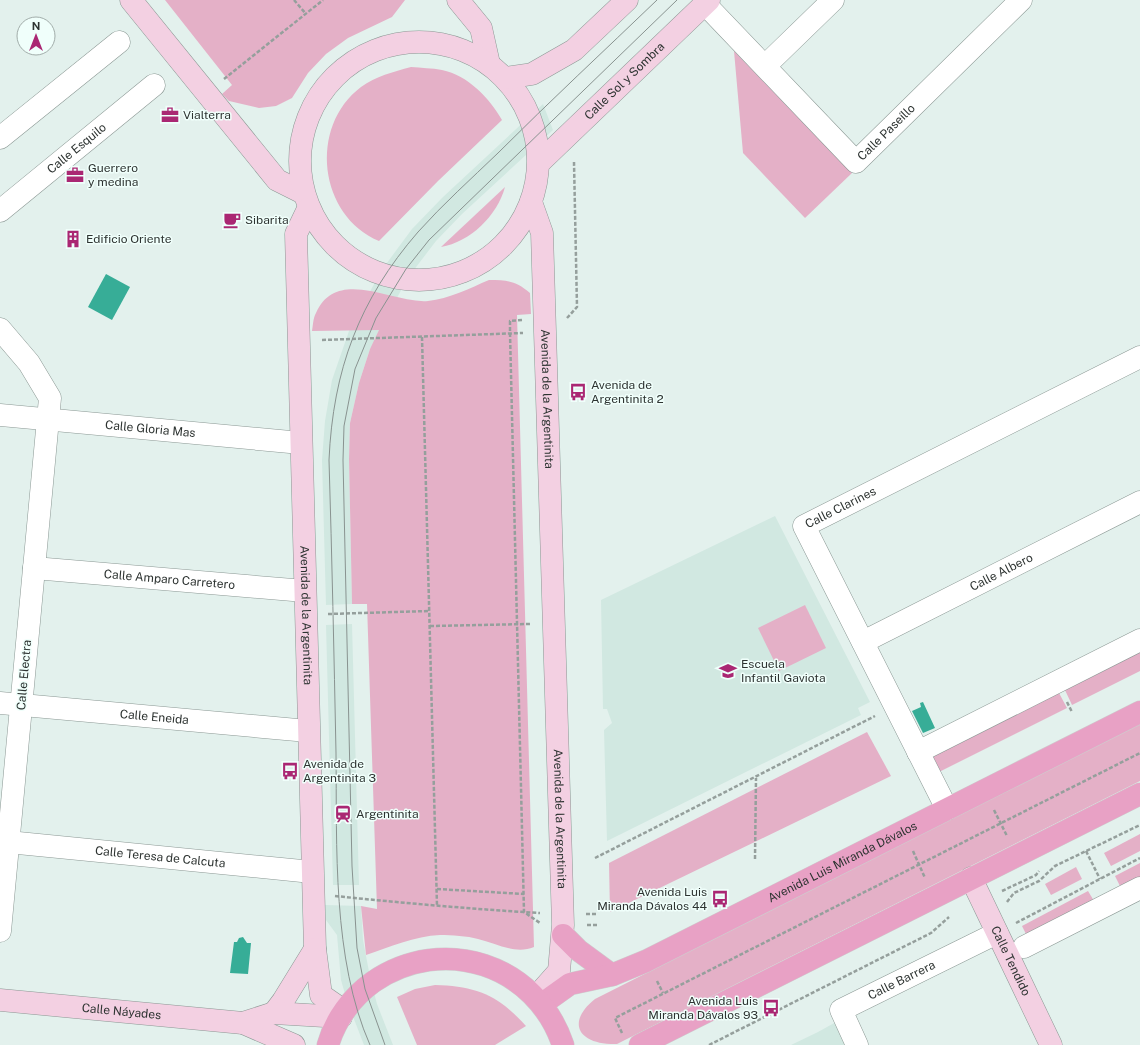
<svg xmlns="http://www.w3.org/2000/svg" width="1140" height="1045" viewBox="0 0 1140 1045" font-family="'Public Sans',sans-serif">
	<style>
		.built { fill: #d1e8e1 }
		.green { fill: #e4b0c7 }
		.water { fill: #37ad97 }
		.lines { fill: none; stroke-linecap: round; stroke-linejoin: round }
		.street-casing { stroke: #8b9894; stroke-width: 23 }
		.secondary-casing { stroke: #8b9894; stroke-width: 23 }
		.primary-casing { stroke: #cdcece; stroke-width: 23 }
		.path { stroke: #959f9c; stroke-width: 2.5; stroke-dasharray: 4 2; stroke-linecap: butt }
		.street { stroke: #fff; stroke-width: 22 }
		.secondary { stroke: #f3d0e2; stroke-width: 22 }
		.primary { stroke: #e8a1c5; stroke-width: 22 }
		.tram { stroke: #899390; stroke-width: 1 }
		.labels { text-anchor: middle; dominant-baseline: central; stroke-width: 3; stroke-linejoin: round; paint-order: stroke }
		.street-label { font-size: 12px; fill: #2d3331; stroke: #f0fffb }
		.poi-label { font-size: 12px; fill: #2d3331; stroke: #f0fffb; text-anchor: start }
	</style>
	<rect width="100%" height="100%" fill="#e3f1ed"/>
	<g class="built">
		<polygon points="543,104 553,130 462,214 436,241 407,279 370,349 359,383 350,423 349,459 352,604 326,605 322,460 325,421 332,380 349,331 381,271 412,229 443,197"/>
		<polygon points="775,516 870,702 858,708 861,715 607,841 604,730 612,723 607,709 603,709 601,600"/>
		<polygon points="352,624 359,885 333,885 326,625"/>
		<polygon points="325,905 361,906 363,940 370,977 377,1004 393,1045 364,1045 347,1001 341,980 337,935 326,920"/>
		<polygon points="836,1022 847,1045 791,1045 818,1032"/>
	</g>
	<g class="green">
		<polygon points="165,0 405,0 392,17 348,38 326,54 308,73 292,98 276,106 259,108 229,101 222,94 232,85"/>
		<polygon points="734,51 852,173 805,218 743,153"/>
		<path d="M411,67C421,68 432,68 442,70C468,75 490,99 502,120L438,181L379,241C319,216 308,127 361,87C376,76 393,72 411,67Z"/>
		<path d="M505,187C497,216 470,242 441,247Z"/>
		<path d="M489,280C508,280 516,281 530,293L531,314L517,315L534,947C515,955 496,943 478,939C467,936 452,935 440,935C415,936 389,947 366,955L361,906L377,909L367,604H352L349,459L350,423L359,383L370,349L379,330L312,331C313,326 313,318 316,313C337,266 393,304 428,301C449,299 470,288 489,280Z"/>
		<polygon points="805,605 826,648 779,671 758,628"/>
		<polygon points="1140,652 1140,671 1072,705 1065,690"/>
		<polygon points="1059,693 1067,708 937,773 930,758"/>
		<path d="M1140,724V781L617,1044C579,1045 565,1023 595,999Z"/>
		<polygon points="867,732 891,776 610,912 609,863"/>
		<polygon points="1140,834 1140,851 1111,866 1104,853"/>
		<polygon points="1140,863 1140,880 1122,890 1115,876"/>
		<polygon points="1076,867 1082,879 1051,895 1045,884"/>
		<polygon points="1088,891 1094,901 1027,936 1022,926"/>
		<path d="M435,985C476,986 498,995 526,1026L495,1045H417L397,997L415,989Z"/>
	</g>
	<g class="water">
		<polygon points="106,274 130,287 112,320 88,307"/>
		<polygon points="923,702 935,728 923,733 912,711 921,707 920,703"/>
		<polygon points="243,937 247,943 251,943 248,974 230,973 234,942 237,942 239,938"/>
	</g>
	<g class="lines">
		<g class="street-casing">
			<g id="street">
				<path id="s1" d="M705,4L856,162L1021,0"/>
				<polyline points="765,66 833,0"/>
				<polyline points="0,138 119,42"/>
				<path id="s2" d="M0,211L154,85"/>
				<polyline points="0,329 29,363 50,398 0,931"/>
				<path id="s3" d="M0,415L301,443"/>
				<path id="s4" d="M34,568L305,591"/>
				<path id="s5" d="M863,642L1140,502"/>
				<path id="s6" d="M0,703L308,731"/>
				<polyline points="918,752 1140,640"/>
				<path id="s7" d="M947,809L804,526L1140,357"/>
				<path id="s8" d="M8,842L312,872"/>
				<polyline points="1024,947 1140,888"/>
				<path id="s9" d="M857,1045L841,1010L997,933"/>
			</g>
		</g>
		<g class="secondary-casing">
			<g id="secondary">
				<polyline points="131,0 277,180 301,192"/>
				<polyline points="458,0 481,28 489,64"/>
				<circle cx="419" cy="161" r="119"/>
				<polyline points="506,78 532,74 574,50 627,0"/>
				<path id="s10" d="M540,162L709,0"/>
				<path id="s11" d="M531,202L542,233L563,925L559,971L536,997"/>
				<path id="s12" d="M308,209L296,234L315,949L321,995L344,1011"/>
				<path id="s13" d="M971,878L1051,1045"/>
				<path id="s14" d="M0,1000L243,1023L294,1045"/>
				<polyline points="274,1013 283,1001 315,949"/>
				<polyline points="243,1023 274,1013 341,1017"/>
			</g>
		</g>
		<g class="primary-casing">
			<g id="primary">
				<polyline points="563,935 578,950 612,975"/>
				<path id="s15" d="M542,1004L570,984L612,975L646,961L1140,712"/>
				<path d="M328,1045C335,1020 352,997 373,982C443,934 536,964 563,1045"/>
				<polyline points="640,1045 1140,794"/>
			</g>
		</g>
		<g class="path">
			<polyline points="294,0 306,14"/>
			<polyline points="224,79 323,0"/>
			<polyline points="567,318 577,307 574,162"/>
			<polyline points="522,320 510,321 510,333 524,912 540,923"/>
			<polyline points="422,337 437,906"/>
			<polyline points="322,340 523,333"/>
			<polyline points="328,614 429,611"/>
			<polyline points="430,626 530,624"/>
			<polyline points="1067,702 1072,712"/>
			<polyline points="994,810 1007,836"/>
			<polyline points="913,851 925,878"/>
			<polyline points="1086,851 1100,879"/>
			<polyline points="595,858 875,716"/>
			<polyline points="755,859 756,778"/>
			<polyline points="437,889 524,894"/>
			<polyline points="1002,891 1036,875 1039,871"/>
			<path d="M335,896C403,903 471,909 540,913"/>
			<polyline points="1007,902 1014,893 1039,881 1055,866 1140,825"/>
			<polyline points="586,914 597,914"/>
			<polyline points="1016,923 1140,858"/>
			<polyline points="587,925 598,925"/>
			<polyline points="657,981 663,993"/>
			<polyline points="622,1033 615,1018 1140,753"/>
			<polyline points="709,1045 931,933 949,917"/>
		</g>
		<use href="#street" class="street"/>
		<use href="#secondary" class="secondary"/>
		<use href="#primary" class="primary"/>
		<g class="tram">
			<path d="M370,1045C332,959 337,846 336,753C334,655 332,558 329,460C333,370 359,300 418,232C443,204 471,179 498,153C550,101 604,51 657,0"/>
			<polyline points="385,1045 365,989 357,948 352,866 343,460 344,426 355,369 376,318 406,269 429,240 677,0"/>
		</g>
	</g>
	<defs>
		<g id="office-bare" transform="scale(1.38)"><path d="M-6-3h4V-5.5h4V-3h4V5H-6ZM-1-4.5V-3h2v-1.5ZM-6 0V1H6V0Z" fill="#aa2773" stroke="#f0fffb" stroke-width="2.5" paint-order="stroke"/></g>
		<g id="cafe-bare" transform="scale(1.38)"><path d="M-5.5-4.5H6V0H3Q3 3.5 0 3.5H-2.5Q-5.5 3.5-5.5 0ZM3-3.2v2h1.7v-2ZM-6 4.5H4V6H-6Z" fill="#aa2773" stroke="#f0fffb" stroke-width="2.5" paint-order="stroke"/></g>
		<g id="building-bare" transform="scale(1.38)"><path d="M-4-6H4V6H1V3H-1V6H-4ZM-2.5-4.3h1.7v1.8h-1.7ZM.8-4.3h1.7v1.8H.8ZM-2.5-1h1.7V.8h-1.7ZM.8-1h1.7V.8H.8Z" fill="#aa2773" stroke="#f0fffb" stroke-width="2.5" paint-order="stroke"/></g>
		<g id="bus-bare" transform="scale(1.38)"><path d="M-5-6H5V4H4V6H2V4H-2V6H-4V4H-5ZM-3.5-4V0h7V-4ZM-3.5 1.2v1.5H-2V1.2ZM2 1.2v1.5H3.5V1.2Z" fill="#aa2773" stroke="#f0fffb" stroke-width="2.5" paint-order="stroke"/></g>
		<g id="school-bare" transform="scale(1.38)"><path d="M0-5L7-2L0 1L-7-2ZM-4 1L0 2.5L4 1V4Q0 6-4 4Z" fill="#aa2773" stroke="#f0fffb" stroke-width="2.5" paint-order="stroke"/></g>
		<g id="station-bare" transform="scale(1.38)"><path d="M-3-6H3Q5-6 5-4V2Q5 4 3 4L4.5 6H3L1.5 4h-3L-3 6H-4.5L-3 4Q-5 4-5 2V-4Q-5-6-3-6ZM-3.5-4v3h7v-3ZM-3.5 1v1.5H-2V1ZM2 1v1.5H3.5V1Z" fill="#aa2773" stroke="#f0fffb" stroke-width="2.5" paint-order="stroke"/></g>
	</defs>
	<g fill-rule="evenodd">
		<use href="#office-bare" x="170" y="115"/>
		<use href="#office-bare" x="75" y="175"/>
		<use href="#cafe-bare" x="232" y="220"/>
		<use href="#building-bare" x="73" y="239"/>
		<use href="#bus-bare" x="578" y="392"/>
		<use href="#school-bare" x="728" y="671"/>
		<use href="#bus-bare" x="290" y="771"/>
		<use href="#station-bare" x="343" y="814"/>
		<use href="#bus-bare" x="720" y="899"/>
		<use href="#bus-bare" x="771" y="1008"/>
	</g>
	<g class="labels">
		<g class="street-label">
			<text stroke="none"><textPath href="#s10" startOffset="117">Calle Sol y Sombra</textPath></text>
			<text stroke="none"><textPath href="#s1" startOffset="261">Calle Paseíllo</textPath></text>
			<text stroke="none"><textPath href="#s2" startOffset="99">Calle Esquilo</textPath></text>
			<text stroke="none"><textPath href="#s11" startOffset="199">Avenida de la Argentinita</textPath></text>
			<text stroke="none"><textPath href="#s3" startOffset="151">Calle Gloria Mas</textPath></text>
			<text stroke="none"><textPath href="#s7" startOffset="358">Calle Clarines</textPath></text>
			<text stroke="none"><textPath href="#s5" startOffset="155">Calle Albero</textPath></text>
			<text stroke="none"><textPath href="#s4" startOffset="136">Calle Amparo Carretero</textPath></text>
			<text stroke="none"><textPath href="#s12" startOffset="409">Avenida de la Argentinita</textPath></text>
			<text transform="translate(24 675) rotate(-85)">Calle Electra</text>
			<text stroke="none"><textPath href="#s6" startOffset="155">Calle Eneida</textPath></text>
			<text stroke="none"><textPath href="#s11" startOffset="619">Avenida de la Argentinita</textPath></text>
			<text stroke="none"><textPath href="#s8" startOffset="153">Calle Teresa de Calcuta</textPath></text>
			<text stroke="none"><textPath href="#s15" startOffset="334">Avenida Luis Miranda Dávalos</textPath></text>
			<text stroke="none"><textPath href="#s13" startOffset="92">Calle Tendido</textPath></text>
			<text stroke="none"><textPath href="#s9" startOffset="106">Calle Barrera</textPath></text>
			<text stroke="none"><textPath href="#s14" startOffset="122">Calle Náyades</textPath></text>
		</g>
		<g class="poi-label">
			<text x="183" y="115">Vialterra</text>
			<text x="88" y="168">Guerrero<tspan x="88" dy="14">y medina</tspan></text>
			<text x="245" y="220">Sibarita</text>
			<text x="86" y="239">Edificio Oriente</text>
			<text x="591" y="385">Avenida de<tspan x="591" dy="14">Argentinita 2</tspan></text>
			<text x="741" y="664">Escuela<tspan x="741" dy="14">Infantil Gaviota</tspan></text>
			<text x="303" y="764">Avenida de<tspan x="303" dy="14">Argentinita 3</tspan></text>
			<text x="356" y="814">Argentinita</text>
			<text x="707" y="892" text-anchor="end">Avenida Luis<tspan x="707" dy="14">Miranda Dávalos 44</tspan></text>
			<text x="758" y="1001" text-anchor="end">Avenida Luis<tspan x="758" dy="14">Miranda Dávalos 93</tspan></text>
		</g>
	</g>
	<g transform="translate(36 36)"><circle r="19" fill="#f0fffb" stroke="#a2adaa"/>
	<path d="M0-3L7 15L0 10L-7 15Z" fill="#aa2773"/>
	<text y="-6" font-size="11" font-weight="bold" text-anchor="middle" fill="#2d3331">N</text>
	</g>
</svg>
